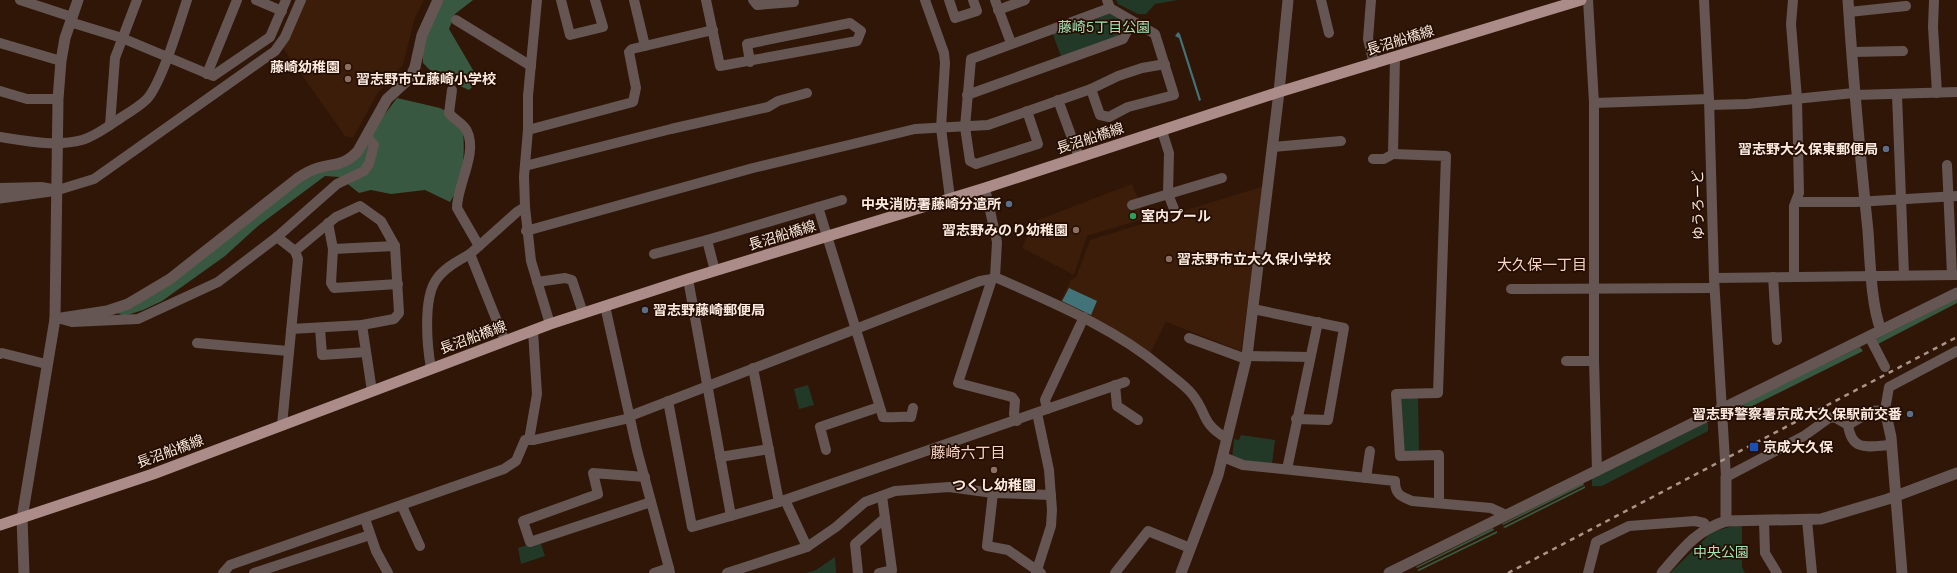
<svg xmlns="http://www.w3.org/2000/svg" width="1957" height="573" viewBox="0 0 1957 573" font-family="'DM Sans','Noto Sans JP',sans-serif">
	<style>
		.built { fill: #3c1d09 }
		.green { fill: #223928 }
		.forest { fill: #385841 }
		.water { fill: #427378 }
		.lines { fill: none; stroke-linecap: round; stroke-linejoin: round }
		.minor { stroke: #655553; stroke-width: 10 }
		.tertiary { stroke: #655553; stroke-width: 11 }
		.primary { stroke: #ac8c89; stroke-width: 11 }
		.rail { stroke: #aa9589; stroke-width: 2.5; stroke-dasharray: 5 5; stroke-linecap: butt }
		.education-dot { fill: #8d6e63; stroke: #240d01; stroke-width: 1.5 }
		.service-dot { fill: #5c6f8a; stroke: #240d01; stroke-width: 1.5 }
		.leisure-dot { fill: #2e9e5b; stroke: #240d01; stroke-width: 1.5 }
		.transit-dot { fill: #1a4fb4; stroke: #240d01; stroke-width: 1.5 }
		.labels { text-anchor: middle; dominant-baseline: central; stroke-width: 3.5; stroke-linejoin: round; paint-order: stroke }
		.park-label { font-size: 14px; fill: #a6e0b5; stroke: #240d01 }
		.street-label { font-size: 14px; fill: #fceae0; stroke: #240d01 }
		.poi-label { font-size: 14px; font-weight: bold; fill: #fceae0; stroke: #240d01; text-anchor: end }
		.neighbourhood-label { font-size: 15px; fill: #f9d6c3; stroke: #240d01 }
	</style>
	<rect width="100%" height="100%" fill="#2f1607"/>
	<g class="built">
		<polygon points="306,0 424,0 414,20 403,65 377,94 353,138 345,136 283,48"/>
		<polygon points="1132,184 1146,218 1087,236 1074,275 1022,248 1031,228 1045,233 1047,227 1035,221"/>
		<polygon points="1264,186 1241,351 1166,322 1149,355 1059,303 1071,280 1076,277 1090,240"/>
	</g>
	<g class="green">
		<polygon points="1116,0 1178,0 1155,4 1146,14 1138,14 1118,4"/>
		<polygon points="1110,8 1129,23 1122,37 1062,59 1052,32"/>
		<polygon points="808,385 814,405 799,409 794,389"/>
		<polygon points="1418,397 1419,451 1403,452 1401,398"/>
		<polygon points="1704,423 1708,423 1708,431 1602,486 1592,486 1592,478"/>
		<polygon points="1241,435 1275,440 1272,464 1232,459 1234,439 1239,440"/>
		<polygon points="1736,525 1742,526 1742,567 1745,573 1670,573 1712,532"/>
		<polygon points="540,541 545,556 521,564 518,548"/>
		<polygon points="835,557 836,573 806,573 816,570"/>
	</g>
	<g class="forest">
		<polygon points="442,0 473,0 455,14 449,29 473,70 474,85 469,90 435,75 423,63 422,46"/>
		<path d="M397,98L440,108L462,119C465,147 466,178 450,202L425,190L391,194L371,190L359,193L339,177L325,176L258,226L225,256L162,301L143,310L124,316L115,312L135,306L299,180L321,170L345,167Z"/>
		<polygon points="1957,299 1957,303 1878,344 1876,339"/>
		<polygon points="1860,347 1863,351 1734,415 1733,408"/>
		<polygon points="1583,483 1584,485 1503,525 1502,524"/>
		<polygon points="1585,486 1585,488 1505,528 1503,527"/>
		<polygon points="1493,528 1494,530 1417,568 1416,567"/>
		<polygon points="1497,531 1497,533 1419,571 1417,570"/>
	</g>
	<g class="water">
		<polygon points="1178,32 1180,34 1201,100 1199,101 1179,38 1175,36"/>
		<polygon points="1069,288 1097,301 1091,315 1062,301"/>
	</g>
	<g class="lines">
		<g class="minor">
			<polyline points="20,0 72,17"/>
			<polyline points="256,0 282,11"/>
			<polyline points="537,0 528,96 528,130 524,176 525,207 531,261 550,324"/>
			<polyline points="561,0 570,35 603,27 595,0"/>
			<polyline points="634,0 645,46"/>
			<polyline points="706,0 720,66 857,41 861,31 850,23 747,44 750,62"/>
			<polyline points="753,0 757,5 794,2"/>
			<polyline points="925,0 944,53 945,63 941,128 950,198"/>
			<polyline points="949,0 955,18 977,11 973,0"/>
			<polyline points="995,0 1011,43"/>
			<polyline points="1321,0 1329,33"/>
			<polyline points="1371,0 1368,39 1374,64"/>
			<polyline points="1588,0 1594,103 1594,361 1597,471"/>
			<polyline points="1704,0 1709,99 1714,278 1726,477 1804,436 1829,418 1834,417 1848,425"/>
			<polyline points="1793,0 1791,24 1797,99 1799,193 1794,206 1794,277"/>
			<polyline points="1934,0 1933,27 1937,93"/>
			<polyline points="998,10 1025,0"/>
			<polyline points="1849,12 1906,6"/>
			<polyline points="456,20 531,66"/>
			<polyline points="70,22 122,38 213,76 270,37 286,0"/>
			<polyline points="0,43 61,61"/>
			<polyline points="1852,52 1903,51"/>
			<polyline points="207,74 237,0"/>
			<polyline points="1091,89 1100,115 1109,117 1128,107 1174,95 1155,34 1110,8 1107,0"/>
			<path d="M452,90L449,113C454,120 463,123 467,131C478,153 457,185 457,208L479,246"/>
			<polyline points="0,91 27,99 58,99"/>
			<polyline points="967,95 1123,39 1132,22"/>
			<polyline points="1855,95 1957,92"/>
			<polyline points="1897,95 1904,275"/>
			<polyline points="1058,100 1079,157"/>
			<polyline points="1594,103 1709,99"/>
			<polyline points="1710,105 1747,104 1854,93"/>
			<polyline points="1027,111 1038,144 976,164 970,161 965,127 971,59 1110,8"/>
			<polyline points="110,125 115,58 137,0"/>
			<polyline points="528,130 633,102 636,88 629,52 632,49 713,30"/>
			<polyline points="1162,131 1169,153 1168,194 1174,209"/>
			<path d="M0,137C26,141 56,147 82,140C96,136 110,125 122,117C130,112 140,106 147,99C162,82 179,24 187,0"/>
			<polyline points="1273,147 1341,141"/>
			<polyline points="1393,154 1446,156 1438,393 1396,394 1400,456 1439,455 1439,503"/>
			<polyline points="1373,159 1384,159 1393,154 1395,58"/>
			<polyline points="1947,165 1952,275"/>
			<polyline points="525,166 671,129 768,107 778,101 807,93"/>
			<polyline points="0,188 41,187 58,190 94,179 275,51 285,37 301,0"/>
			<polyline points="985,188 997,242 995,277"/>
			<polyline points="1796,202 1856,202 1957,196"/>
			<polyline points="1132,205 1222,178"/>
			<path d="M818,207L883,417C893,418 901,416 911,417L913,408"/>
			<polyline points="328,223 333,249 331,283 334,288 398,284"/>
			<polyline points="526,231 753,168 915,129 988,125 1091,89 1118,76 1142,68 1165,64"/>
			<polyline points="277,237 295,251"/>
			<polyline points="333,249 395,246"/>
			<polyline points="654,254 707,240"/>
			<polyline points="715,271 707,240 842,200"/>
			<polyline points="1773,277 1777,340"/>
			<polyline points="1714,278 1957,275"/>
			<polyline points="688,279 731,516"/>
			<polyline points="992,279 958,383 1012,397 1015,401 1014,414 1017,421"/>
			<polyline points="537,282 565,278 572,280 583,313"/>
			<polyline points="1511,289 1714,288"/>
			<polyline points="605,306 637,450 669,568"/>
			<polyline points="1253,309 1344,328 1328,420 1296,419"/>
			<polyline points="61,319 72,322 138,319 218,282 277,237 337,184 364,171 369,164 374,145 366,136"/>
			<polyline points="362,325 372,391"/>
			<polyline points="320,328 322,355 366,352"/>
			<polyline points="1869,336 1885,367"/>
			<polyline points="1189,338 1246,359"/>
			<polyline points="505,341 470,254 517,212 525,207"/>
			<polyline points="197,343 288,351"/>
			<polyline points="0,354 2,353 46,364"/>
			<polyline points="1247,356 1310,357"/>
			<polyline points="1566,361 1594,361"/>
			<path d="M431,368C427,346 423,299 436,280C444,268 458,261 470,254"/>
			<polyline points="753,368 779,502"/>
			<polyline points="1115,385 1117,406 1138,420"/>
			<polyline points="668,401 692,527 776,503 1125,382"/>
			<polyline points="1047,409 1045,400 1084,317"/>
			<path d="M630,416L980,281L992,279L995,277C1053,303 1113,327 1162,368C1171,376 1184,384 1192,394C1208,414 1200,422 1226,438"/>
			<polyline points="282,425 298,259 295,251 336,217 360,206 381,221 395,246 399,313 394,319 362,325 291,329"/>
			<polyline points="1848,425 1872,411 1885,410 1889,387 1957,351"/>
			<path d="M1848,425C1852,453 1869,446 1892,445"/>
			<polyline points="529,440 537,394 533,331"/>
			<polyline points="826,450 820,427 879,407"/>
			<polyline points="720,457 769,449"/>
			<path d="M1223,457L1243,465L1395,481C1395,494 1400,496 1412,501L1491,508L1506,515"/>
			<polyline points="1287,469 1318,322"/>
			<polyline points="645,477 593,473 598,494 523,521 530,542 651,502"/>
			<polyline points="1366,478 1370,451"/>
			<polyline points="993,493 987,546 1008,550 1041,573"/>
			<polyline points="785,500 807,547"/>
			<polyline points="402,506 420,546"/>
			<polyline points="365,519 376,551 388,573"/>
			<polyline points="1807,520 1812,573"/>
			<polyline points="1764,521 1765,553 1777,573"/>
			<polyline points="223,573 230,565 504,469 516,461 525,440 534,440 630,418"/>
			<polyline points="254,573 370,535"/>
			<polyline points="654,573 669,568 670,573"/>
			<polyline points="727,573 807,547 836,527 865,502 895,491 949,487 993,493 1051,495"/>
			<polyline points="858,573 855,544 885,518"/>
			<polyline points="879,573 892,570 882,496"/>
			<polyline points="1036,573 1051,526 1052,510 1049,470 1037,413"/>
			<polyline points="1115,573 1148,531 1190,548"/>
			<polyline points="1588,573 1596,542 1629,526 1695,521 1704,523 1707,527"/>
		</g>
		<g class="tertiary">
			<path d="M1848,0C1853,77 1860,154 1868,231C1870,258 1871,306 1881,330"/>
			<polyline points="0,198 58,190"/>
			<path d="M55,319L107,311L128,304L170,279L298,178C304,174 311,170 318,168C336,163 344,166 358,151L387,99L410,78L415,67L422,35L438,0"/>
			<polyline points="1885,410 1891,437 1902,573"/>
			<polyline points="1726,477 1726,521"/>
			<polyline points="24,573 22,518 55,319 58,99 61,61 65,38 78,0"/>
			<polyline points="1181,573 1218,475 1247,356 1279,92 1288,0"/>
			<polyline points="1389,573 1957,293"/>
			<path d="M1662,573C1683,549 1695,531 1726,521L1821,519L1888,499L1957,473"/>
		</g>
		<polyline class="primary" points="0,525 153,474 550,324 688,279 985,188 1279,92 1581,0"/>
		<polyline class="rail" points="1508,573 1957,337"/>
	</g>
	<g class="education-dot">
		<circle cx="348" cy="67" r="4"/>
		<circle cx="348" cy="79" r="4"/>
		<circle cx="1076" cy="230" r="4"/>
		<circle cx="1169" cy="259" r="4"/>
		<circle cx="994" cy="470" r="4"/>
	</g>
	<g class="service-dot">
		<circle cx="1886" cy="149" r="4"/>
		<circle cx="1009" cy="204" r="4"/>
		<circle cx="645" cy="310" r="4"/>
		<circle cx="1910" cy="414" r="4"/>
	</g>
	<circle class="leisure-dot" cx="1133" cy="216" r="4"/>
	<rect class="transit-dot" x="1749" y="442" width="10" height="10" rx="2"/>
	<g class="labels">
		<g class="park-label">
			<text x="1104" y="27">藤崎5丁目公園</text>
			<text x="1721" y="552">中央公園</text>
		</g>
		<g class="street-label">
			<text transform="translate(1400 40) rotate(-17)">長沼船橋線</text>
			<text transform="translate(1090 138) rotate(-18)">長沼船橋線</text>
			<text transform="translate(1698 205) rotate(-91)">ゆうろーど</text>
			<text transform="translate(782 235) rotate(-17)">長沼船橋線</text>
			<text transform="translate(473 337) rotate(-20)">長沼船橋線</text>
			<text transform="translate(170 451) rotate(-20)">長沼船橋線</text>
		</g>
		<g class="poi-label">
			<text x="340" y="67">藤崎幼稚園</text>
			<text x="356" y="79" text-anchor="start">習志野市立藤崎小学校</text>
			<text x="1878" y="149">習志野大久保東郵便局</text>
			<text x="1001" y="204">中央消防署藤崎分遣所</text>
			<text x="1141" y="216" text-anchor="start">室内プール</text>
			<text x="1068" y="230">習志野みのり幼稚園</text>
			<text x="1177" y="259" text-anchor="start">習志野市立大久保小学校</text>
			<text x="653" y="310" text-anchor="start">習志野藤崎郵便局</text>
			<text x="1902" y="414">習志野警察署京成大久保駅前交番</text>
			<text x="1763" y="447" text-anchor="start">京成大久保</text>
			<text x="994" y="485" text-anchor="middle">つくし幼稚園</text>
		</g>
		<g class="neighbourhood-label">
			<text x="1542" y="265">大久保一丁目</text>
			<text x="968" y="453">藤崎六丁目</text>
		</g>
	</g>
</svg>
